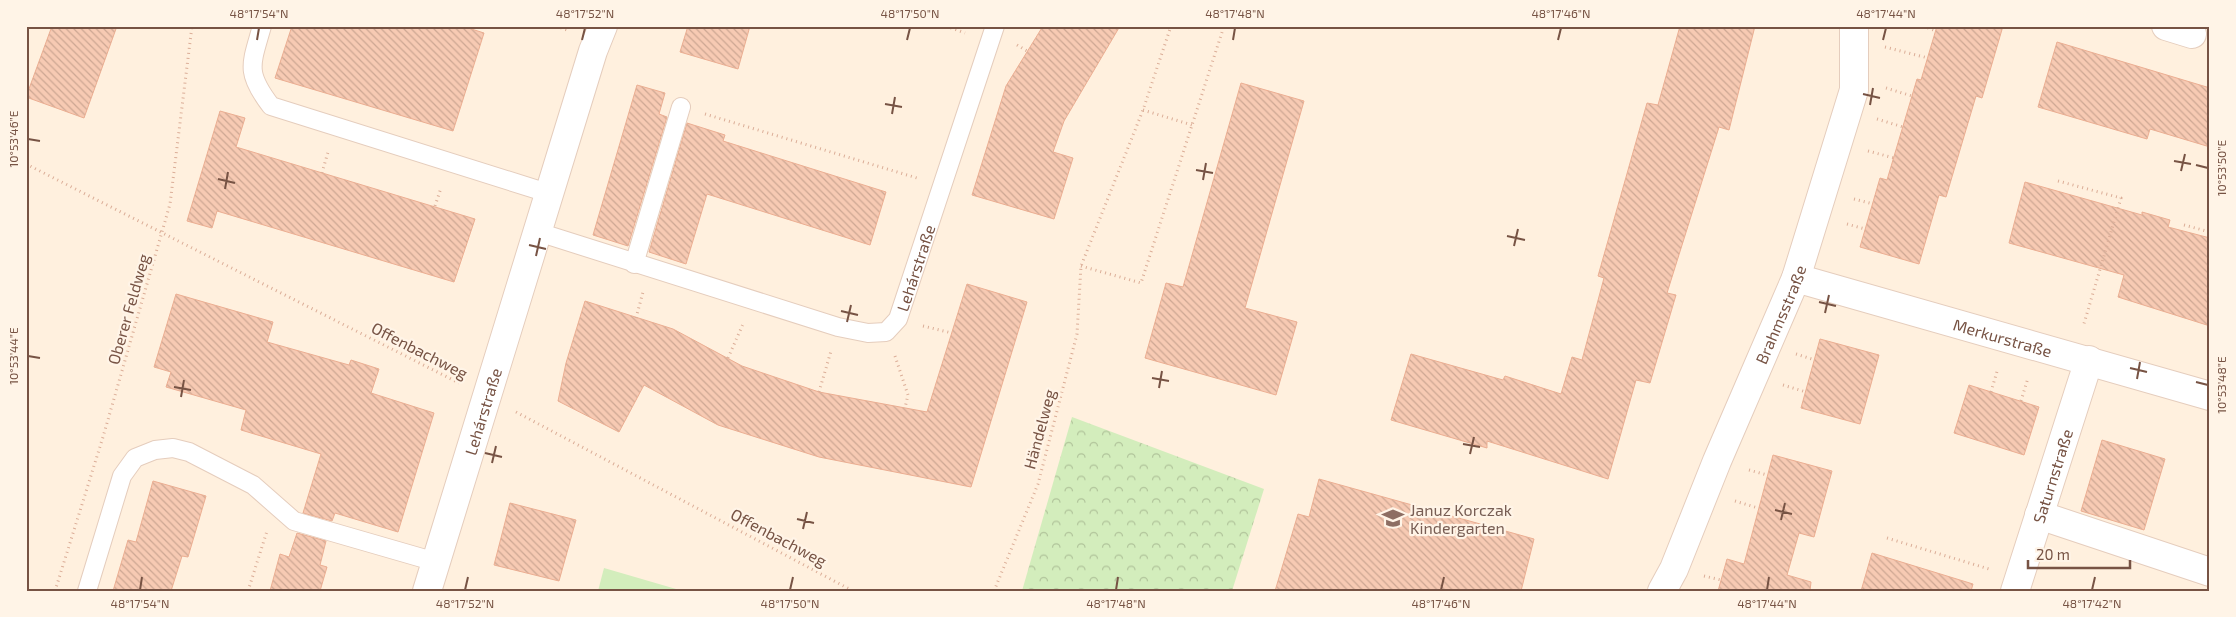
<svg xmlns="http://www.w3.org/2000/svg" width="2236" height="617" viewBox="0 0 2236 617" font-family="'Exo 2',sans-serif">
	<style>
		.green { fill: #d3edbc }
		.park { fill: url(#park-crowns) }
		.building { fill: url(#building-back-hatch); stroke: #ebae92 }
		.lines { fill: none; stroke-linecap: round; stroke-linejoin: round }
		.service-casing { stroke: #e5cdbd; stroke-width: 20 }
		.minor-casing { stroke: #e5cdbd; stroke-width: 30 }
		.path { stroke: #dbad97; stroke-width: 3; stroke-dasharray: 1 4; stroke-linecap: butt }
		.service { stroke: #fff; stroke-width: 18 }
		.minor { stroke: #fff; stroke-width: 28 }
		.ticks { fill: none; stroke: #775344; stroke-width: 2 }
		.labels { text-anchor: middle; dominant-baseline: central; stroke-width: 4.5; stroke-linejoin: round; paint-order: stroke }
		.street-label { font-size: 16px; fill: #775344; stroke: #fff4e7 }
		.education-label { font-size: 16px; fill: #785e54; stroke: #fff4e7; text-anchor: start }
		.neatline { fill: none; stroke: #775344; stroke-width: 2 }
		.ticks-label { font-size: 12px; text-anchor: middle; fill: #775344 }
	</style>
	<defs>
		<pattern id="park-crowns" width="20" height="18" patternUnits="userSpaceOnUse" patternTransform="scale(1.25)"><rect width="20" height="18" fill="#d3edbc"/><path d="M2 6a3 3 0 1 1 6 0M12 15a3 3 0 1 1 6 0" fill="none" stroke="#b0c39a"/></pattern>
		<pattern id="building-back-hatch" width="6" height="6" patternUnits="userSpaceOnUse" patternTransform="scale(1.25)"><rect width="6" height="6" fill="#f7cab3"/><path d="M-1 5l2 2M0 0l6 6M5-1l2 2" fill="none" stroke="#cda793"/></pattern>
	</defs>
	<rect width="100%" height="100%" fill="#fff0de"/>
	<polygon class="green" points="604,568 683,591 598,591"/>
	<polygon class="park" points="1072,417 1264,489 1232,591 1022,591"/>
	<g class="building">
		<polygon points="52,26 117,26 84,118 26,97"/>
		<polygon points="292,26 462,26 484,33 453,131 275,78"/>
		<polygon points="688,26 750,26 738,69 680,52"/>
		<polygon points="1043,26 1120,26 1064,121 1053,152 1073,158 1054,219 972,195 1006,86"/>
		<polygon points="1680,26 1755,26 1729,130 1719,127 1667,293 1676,295 1650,383 1636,380 1608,479 1487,441 1487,448 1391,420 1411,354 1503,380 1505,376 1561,394 1572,357 1582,360 1604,278 1598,276 1647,103 1658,105"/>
		<polygon points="1937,26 2003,26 1982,98 1976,96 1946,197 1939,195 1919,264 1860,247 1880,178 1887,180 1917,79 1921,80"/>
		<polygon points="2057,42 2210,88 2210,147 2150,129 2147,139 2038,107"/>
		<polygon points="1241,83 1304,101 1245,308 1297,322 1276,395 1145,358 1166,283 1183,287"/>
		<polygon points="637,85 665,93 659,114 667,117 628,246 593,235"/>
		<polygon points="220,111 245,118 236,147 475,219 454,282 217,211 212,228 187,221"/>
		<polygon points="687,123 725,135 723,141 886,192 870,245 707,194 686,264 649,252"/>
		<polygon points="2025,182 2142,215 2142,212 2170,220 2168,227 2210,238 2210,326 2118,297 2124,275 2009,243"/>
		<polygon points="967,284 1027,302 971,487 819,457 718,425 644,385 619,432 558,401 566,363 585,301 673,329 742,366 819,392 927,412"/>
		<polygon points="176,294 273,322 267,342 349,365 351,360 379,369 371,393 434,413 398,532 335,513 332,521 303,513 321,454 241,430 246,410 166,387 171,372 154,367"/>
		<polygon points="1820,339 1879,355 1860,424 1801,408"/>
		<polygon points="1969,385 2039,407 2024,455 1954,433"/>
		<polygon points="2102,440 2165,459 2144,530 2081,511"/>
		<polygon points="1773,455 1832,471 1814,537 1799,533 1787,575 1811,582 1810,591 1718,591 1727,559 1744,564"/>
		<polygon points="1319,479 1534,539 1521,591 1275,591 1298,514 1309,517"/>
		<polygon points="153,481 206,496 188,557 182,556 171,591 113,591 128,540 136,542"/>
		<polygon points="510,503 576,520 559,581 494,565"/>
		<polygon points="297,533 326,541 320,565 327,567 320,591 270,591 280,554 289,557"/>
		<polygon points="1872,553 1973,584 1971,591 1861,591"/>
	</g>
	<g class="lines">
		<g class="service-casing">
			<g id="service">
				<path d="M262,26C251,65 245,72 271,106L551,194"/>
				<path id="s1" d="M538,232L838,327L868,333L886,332L898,319L995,26"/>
				<polyline points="634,264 681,107"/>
				<polyline points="87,591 122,476 135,458 155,450 173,448 189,452 253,485 294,521 436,562"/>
			</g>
		</g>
		<g class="minor-casing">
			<g id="minor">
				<polyline points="2166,26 2192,34"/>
				<path id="s2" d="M1796,278L2210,396"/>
				<polyline points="2039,515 2210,572"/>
				<path id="s3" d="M427,591L593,51L603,26"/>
				<path id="s4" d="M1662,591L1674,569L1717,461L1796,278L1854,90V26"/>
				<path id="s5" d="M2015,591L2089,360"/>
			</g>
		</g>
		<g class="path">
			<polyline points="556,26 567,30"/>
			<polyline points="680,26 687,28"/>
			<polyline points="946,26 965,33"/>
			<polyline points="1923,26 1936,31"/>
			<polyline points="26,30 28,26"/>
			<polyline points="1017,45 1027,51"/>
			<polyline points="1885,47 1928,58"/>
			<polyline points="1886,88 1912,96"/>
			<polyline points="1143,110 1192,125"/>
			<polyline points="705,114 917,178"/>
			<polyline points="1877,119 1903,127"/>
			<polyline points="1868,151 1894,158"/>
			<polyline points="26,164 459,383"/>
			<polyline points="322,173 328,152"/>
			<polyline points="2058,181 2121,198 2083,327"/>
			<polyline points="1854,199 1873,204"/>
			<polyline points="435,206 441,188"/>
			<polyline points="1847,224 1865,229"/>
			<polyline points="2184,225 2210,232"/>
			<polyline points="1081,266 1141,283 1224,26"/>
			<polyline points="636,318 643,292"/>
			<polyline points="923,326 952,333"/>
			<polyline points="1796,354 1815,360"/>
			<polyline points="895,356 908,395 905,408"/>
			<polyline points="728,358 743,324"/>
			<polyline points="1783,385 1806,392"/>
			<polyline points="819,392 831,351"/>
			<polyline points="1991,392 1998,368"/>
			<polyline points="2021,401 2028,378"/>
			<polyline points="516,412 853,591"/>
			<polyline points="1749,470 1767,475"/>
			<polyline points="1735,501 1758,508"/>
			<polyline points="1887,538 1989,569"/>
			<polyline points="1704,576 1721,580"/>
			<polyline points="55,591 103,437 170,204 192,26"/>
			<polyline points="248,591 267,531"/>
			<polyline points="994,591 1038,484 1077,334 1081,266 1143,110 1171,26"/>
		</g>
		<use href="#service" class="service"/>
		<use href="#minor" class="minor"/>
	</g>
	<path class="ticks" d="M257,40L259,28M582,40L585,28M907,40L910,28M1233,40L1235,28M1558,40L1561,28M1883,40L1886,28M1863,94L1880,98M885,104L902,107M1870,105L1873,88M892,114L895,97M28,139L40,141M2174,161L2191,164M2196,165L2208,168M1196,170L1213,173M2181,171L2185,154M218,179L235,183M1203,180L1206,163M225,189L228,172M1507,236L1525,240M529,245L546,249M1514,246L1518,229M536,256L540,238M1819,302L1836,306M841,311L858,315M1825,313L1829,295M847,322L851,305M28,356L40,358M2130,368L2147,372M1152,378L1169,381M2137,379L2140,362M2196,382L2208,385M174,387L191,390M1159,388L1162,371M181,397L184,380M1463,444L1480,447M485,453L502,457M1470,454L1474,437M492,463L496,446M1775,510L1792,514M797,519L814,523M1781,520L1785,503M803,529L807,512M140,590L142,577M465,590L468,577M790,590L793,577M1116,590L1118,577M1441,590L1444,577M1767,590L1769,577M2092,590L2095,577"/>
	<defs>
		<g id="school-bare" transform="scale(1.725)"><path d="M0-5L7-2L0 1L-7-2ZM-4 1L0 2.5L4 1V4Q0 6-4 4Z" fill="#8d6e63" stroke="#fff4e7" stroke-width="2.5" paint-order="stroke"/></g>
	</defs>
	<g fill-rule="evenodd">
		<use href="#school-bare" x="1393" y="518"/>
	</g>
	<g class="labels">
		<g class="street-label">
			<text stroke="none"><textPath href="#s1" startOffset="435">Lehárstraße</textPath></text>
			<text transform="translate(128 309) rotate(-74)">Oberer Feldweg</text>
			<text stroke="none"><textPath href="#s4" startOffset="301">Brahmsstraße</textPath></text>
			<text stroke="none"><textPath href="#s2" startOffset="215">Merkurstraße</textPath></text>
			<text transform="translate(420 350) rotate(27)">Offenbachweg</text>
			<text stroke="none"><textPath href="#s3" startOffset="188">Lehárstraße</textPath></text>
			<text transform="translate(1039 429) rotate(-75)">Händelweg</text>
			<text stroke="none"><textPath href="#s5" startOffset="121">Saturnstraße</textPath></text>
			<text transform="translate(779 537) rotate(28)">Offenbachweg</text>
		</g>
		<g class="education-label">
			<text x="1410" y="509">Januz Korczak<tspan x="1410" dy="18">Kindergarten</tspan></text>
		</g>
	</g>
	<rect width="2236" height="617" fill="none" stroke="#fff4e7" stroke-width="55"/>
	<path d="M2028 560v8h102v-8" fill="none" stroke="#775344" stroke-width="2.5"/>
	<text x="2036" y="560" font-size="15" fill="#775344" stroke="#fff4e7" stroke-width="4" paint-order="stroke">20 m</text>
	<rect x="28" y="28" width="2180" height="562" class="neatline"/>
	<g class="ticks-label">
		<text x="259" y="18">48°17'54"N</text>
		<text x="585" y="18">48°17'52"N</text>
		<text x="910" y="18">48°17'50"N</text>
		<text x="1235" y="18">48°17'48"N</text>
		<text x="1561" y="18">48°17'46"N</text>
		<text x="1886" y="18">48°17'44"N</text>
		<text transform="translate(14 139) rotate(-90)" y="4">10°53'46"E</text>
		<text transform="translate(2222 168) rotate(-90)" y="4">10°53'50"E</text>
		<text transform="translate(14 356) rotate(-90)" y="4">10°53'44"E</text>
		<text transform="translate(2222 385) rotate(-90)" y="4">10°53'48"E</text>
		<text x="140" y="608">48°17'54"N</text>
		<text x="465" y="608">48°17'52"N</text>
		<text x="790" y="608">48°17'50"N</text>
		<text x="1116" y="608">48°17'48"N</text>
		<text x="1441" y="608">48°17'46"N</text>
		<text x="1767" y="608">48°17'44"N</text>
		<text x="2092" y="608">48°17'42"N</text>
	</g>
</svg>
